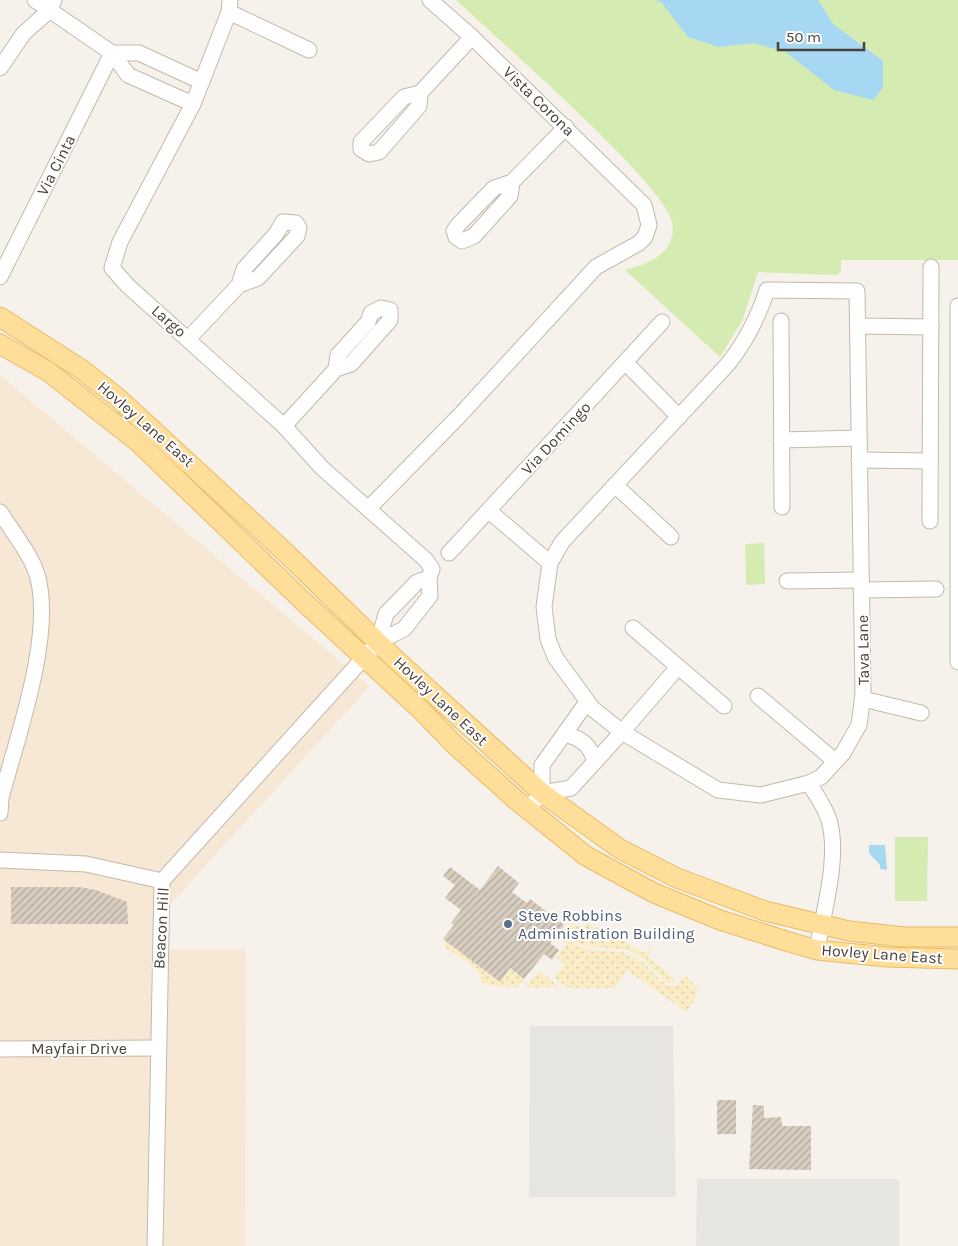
<svg xmlns="http://www.w3.org/2000/svg" width="958" height="1246" viewBox="0 0 958 1246" font-family="Karla,sans-serif">
	<style>
		.commercial { fill: #f7e8d6 }
		.grass { fill: #d4ebb2 }
		.sand { fill: url(#sand-dots) }
		.parking { fill: #e7e5e2 }
		.water { fill: #a6d7f3 }
		.building { fill: url(#building-hatch) }
		.lines { fill: none; stroke-linecap: round; stroke-linejoin: round }
		.minor-casing { stroke: #c2b9ac; stroke-width: 17 }
		.major-casing { stroke: #e8bb66; stroke-width: 21 }
		.minor { stroke: #fff; stroke-width: 15 }
		.major { stroke: #ffde9a; stroke-width: 19 }
		.service-dot { fill: #5c6f8a; stroke: #fff; stroke-width: 2 }
		.labels { text-anchor: middle; dominant-baseline: central; stroke-width: 4; stroke-linejoin: round; paint-order: stroke }
		.street-label { font-size: 16px; fill: #4a4238; stroke: #fff }
		.service-label { font-size: 16px; fill: #4e5e75; stroke: #fff; text-anchor: start }
	</style>
	<defs>
		<pattern id="sand-dots" width="8" height="8" patternUnits="userSpaceOnUse" patternTransform="scale(1.25)"><rect width="8" height="8" fill="#faedc6"/><path d="M2 2h.1M6 6h.1" fill="none" stroke="#d8ccab" stroke-width="1.8" stroke-linecap="round"/></pattern>
		<pattern id="building-hatch" width="6" height="6" patternUnits="userSpaceOnUse" patternTransform="scale(1.25)"><rect width="6" height="6" fill="#d8cdbf"/><path d="M-1 1l2-2M0 6l6-6M5 7l2-2" fill="none" stroke="#b1a89c"/></pattern>
	</defs>
	<rect width="100%" height="100%" fill="#f6f2eb"/>
	<polygon class="commercial" points="0,375 370,686 168,907 168,949 246,949 245,1246 0,1246"/>
	<g class="grass">
		<path d="M456,0H958V260H841V271L837,275L758,272L743,319L720,357L625,270C649,264 677,253 672,222C666,185 493,35 456,0Z"/>
		<polygon points="764,543 765,584 746,585 745,544"/>
		<polygon points="895,837 928,837 927,901 895,901"/>
	</g>
	<g class="sand">
		<polygon points="567,921 584,928 586,923 613,934 644,953 651,947 652,949 647,956 677,981 667,983 640,956 628,950 578,945 569,932"/>
		<path d="M564,925C569,961 606,944 631,955C646,961 654,976 666,985L676,986L685,975L697,987L696,998L686,1012L627,970L615,988H568L555,978L565,964L556,957L566,944L556,936Z"/>
		<polygon points="447,941 500,982 510,968 524,979 529,974 517,988 487,985 481,981 479,973 473,966 443,946"/>
		<polygon points="539,971 558,986 558,987 528,988 527,984"/>
	</g>
	<g class="parking">
		<polygon points="530,1026 673,1026 676,1197 529,1197"/>
		<polygon points="697,1179 899,1179 899,1246 696,1246"/>
	</g>
	<g class="water">
		<polygon points="656,0 818,0 833,24 883,61 883,88 873,100 834,90 786,52 754,43 719,47 688,37 662,3"/>
		<polygon points="869,845 885,845 887,870 880,869 880,865 869,853"/>
	</g>
	<g class="building">
		<polygon points="498,866 519,883 512,892 527,903 530,899 564,925 550,943 559,950 552,960 544,954 524,979 510,968 500,982 443,939 454,925 451,923 461,910 445,898 455,885 443,876 450,867 480,890"/>
		<polygon points="11,887 79,887 96,890 127,902 128,924 11,924"/>
		<rect x="717" y="1100" width="19" height="34"/>
		<polygon points="753,1105 764,1106 764,1118 781,1117 782,1126 811,1126 811,1170 749,1169"/>
	</g>
	<g class="lines">
		<g class="minor-casing">
			<g id="minor">
				<polyline points="230,0 229,12 193,104 120,242 112,268 128,286 284,426 322,468 426,560 432,569 429,578"/>
				<polyline points="229,12 309,50"/>
				<polyline points="0,68 24,33 50,10 54,0"/>
				<polyline points="420,93 419,106 379,152 369,154 361,149 361,142 404,97 420,93 472,37"/>
				<polyline points="193,104 128,75 112,53 139,53 202,82"/>
				<polyline points="512,182 510,196 474,236 462,241 456,237 454,231 458,225 494,188 512,182 566,127"/>
				<polyline points="0,277 112,53 35,0"/>
				<path d="M767,290L857,291L863,694L859,725L843,753L821,777L809,783L761,795L718,790L622,732L593,709L555,657L548,639L544,607L550,563L562,542L728,364C746,341 758,318 767,290Z"/>
				<polyline points="958,306 958,662"/>
				<polyline points="781,321 782,507"/>
				<polyline points="858,326 931,327"/>
				<polyline points="189,338 239,285 258,278 297,236 299,228 296,223 283,222 276,234 244,269 239,285"/>
				<polyline points="626,363 679,417"/>
				<polyline points="284,426 336,369 351,364 390,320 390,310 381,308 371,313 368,322 338,355 336,369"/>
				<polyline points="781,440 859,438"/>
				<polyline points="859,460 930,461"/>
				<polyline points="615,485 671,537"/>
				<polyline points="368,509 461,414 596,267 639,243 645,237 649,225 644,205 472,37 430,0"/>
				<polyline points="489,511 550,563"/>
				<path d="M0,512C12,531 33,557 38,578C53,638 17,738 1,798L0,813"/>
				<polyline points="930,521 931,267"/>
				<polyline points="449,553 662,322"/>
				<polygon points="429,578 430,596 404,629 378,642 386,614 417,582"/>
				<polyline points="787,581 861,580"/>
				<polyline points="861,590 936,589"/>
				<polyline points="633,628 724,706"/>
				<polyline points="758,696 835,761"/>
				<polyline points="863,699 921,713"/>
				<path d="M565,734C582,739 589,744 595,761"/>
				<path d="M809,783C816,795 825,807 829,820C840,857 823,913 817,950"/>
				<polyline points="542,793 542,765 587,702"/>
				<polyline points="528,809 542,793 571,788 622,732 678,667"/>
				<polyline points="0,860 86,864 162,881"/>
				<polyline points="0,1049 157,1048"/>
				<polyline points="155,1246 162,881 378,642"/>
			</g>
		</g>
		<g class="major-casing">
			<g id="major">
				<polyline points="0,317 81,369 118,398 286,553 393,657 542,793 620,849 677,878 765,911 849,931 904,937 958,937"/>
				<polyline points="0,344 49,372 138,442 305,603 420,709 454,744 515,799 586,856 654,893 720,920 786,941 817,950 887,957 958,959"/>
			</g>
		</g>
		<use href="#minor" class="minor"/>
		<use href="#major" class="major"/>
	</g>
	<circle class="service-dot" cx="508" cy="924" r="5"/>
	<g class="labels">
		<g class="street-label">
			<text transform="translate(539 101) rotate(44)">Vista Corona</text>
			<text transform="translate(56 165) rotate(-63)">Via Cinta</text>
			<text transform="translate(169 321) rotate(41)">Largo</text>
			<text transform="translate(146 424) rotate(41)">Hovley Lane East</text>
			<text transform="translate(556 438) rotate(-47)">Via Domingo</text>
			<text transform="translate(863 650) rotate(-91)">Tava Lane</text>
			<text transform="translate(441 701) rotate(43)">Hovley Lane East</text>
			<text transform="translate(161 928) rotate(-87)">Beacon Hill</text>
			<text transform="translate(882 954) rotate(4)">Hovley Lane East</text>
			<text x="79" y="1048">Mayfair Drive</text>
		</g>
		<g class="service-label">
			<text x="518" y="915">Steve Robbins<tspan x="518" dy="18">Administration Building</tspan></text>
		</g>
	</g>
	<path d="M778 42v8h86v-8" fill="none" stroke="#4a4238" stroke-width="2.5"/>
	<text x="786" y="42" font-size="15" fill="#4a4238" stroke="#ffffff" stroke-width="4" paint-order="stroke">50 m</text>
</svg>
